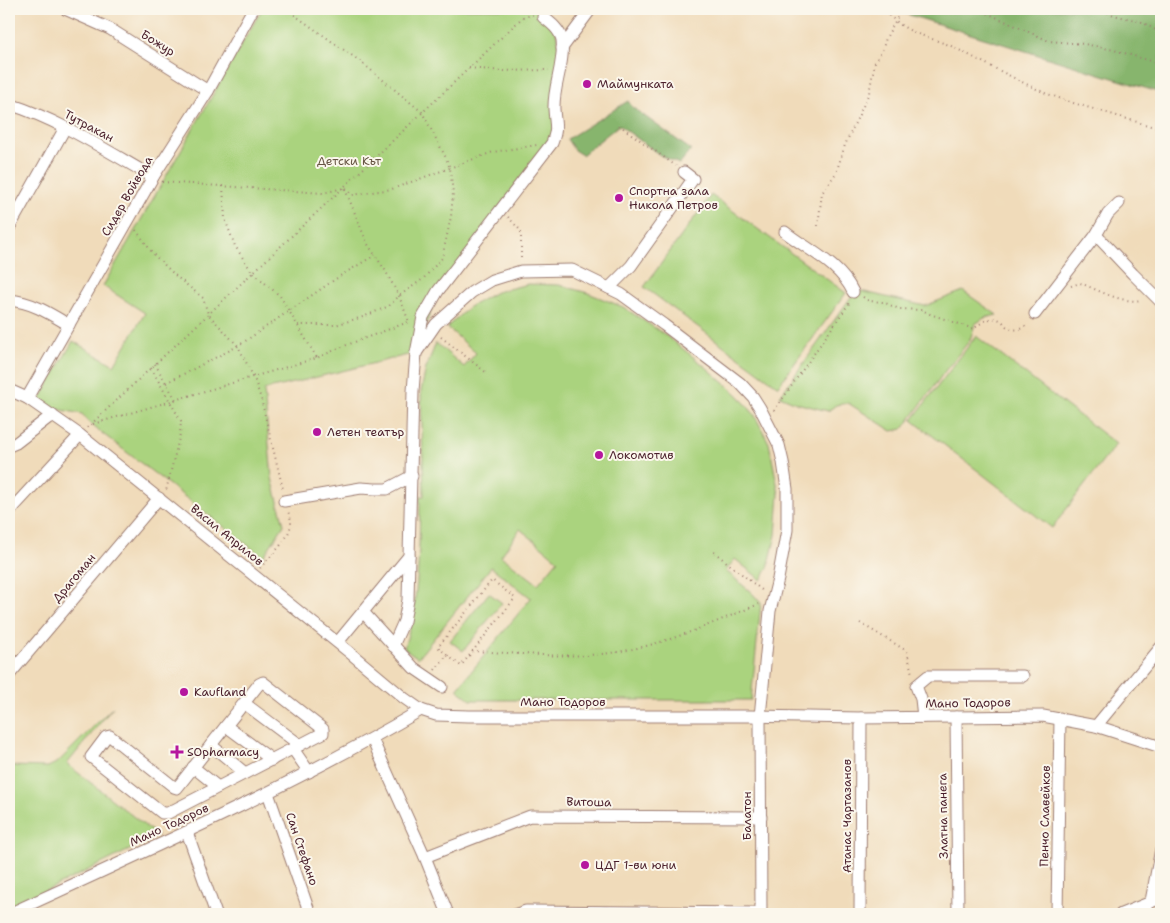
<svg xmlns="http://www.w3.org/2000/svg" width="1170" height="923" viewBox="0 0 1170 923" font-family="'Shantell Sans',sans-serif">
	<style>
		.green { fill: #aad37e; stroke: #7a7954; fill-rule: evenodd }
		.forest { fill: #87b56d; stroke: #686a4c }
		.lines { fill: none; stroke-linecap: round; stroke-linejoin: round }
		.minor-casing { stroke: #9d7d72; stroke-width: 13 }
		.path { stroke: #9d7d72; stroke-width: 2; stroke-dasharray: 1 4; stroke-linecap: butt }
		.minor { stroke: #fff; stroke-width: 11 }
		.poi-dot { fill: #b5179e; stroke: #fbf7ec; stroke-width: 2 }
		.labels { text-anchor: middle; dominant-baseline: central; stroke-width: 4; stroke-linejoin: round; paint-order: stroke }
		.street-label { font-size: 12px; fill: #4a1f2b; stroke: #fbf7ec }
		.poi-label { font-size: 12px; fill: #4a1f2b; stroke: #fbf7ec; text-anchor: start }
		.park-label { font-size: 12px; fill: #675544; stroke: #fbf7ec }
	</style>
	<rect width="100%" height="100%" fill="#fbf7ec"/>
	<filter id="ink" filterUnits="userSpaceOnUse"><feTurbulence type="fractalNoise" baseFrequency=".02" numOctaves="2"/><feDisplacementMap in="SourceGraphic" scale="10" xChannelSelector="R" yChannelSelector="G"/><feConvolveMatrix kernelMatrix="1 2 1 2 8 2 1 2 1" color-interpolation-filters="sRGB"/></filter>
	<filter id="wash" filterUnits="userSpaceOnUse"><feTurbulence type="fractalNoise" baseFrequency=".0096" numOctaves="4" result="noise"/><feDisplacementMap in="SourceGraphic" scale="20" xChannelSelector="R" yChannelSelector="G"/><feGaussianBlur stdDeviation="1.12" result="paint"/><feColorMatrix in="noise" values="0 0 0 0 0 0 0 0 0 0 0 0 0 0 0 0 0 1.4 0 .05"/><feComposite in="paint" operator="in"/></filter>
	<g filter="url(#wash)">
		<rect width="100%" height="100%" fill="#f0dbba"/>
		<g class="green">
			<polygon points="262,9 544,9 554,24 562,57 557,130 438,291 416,353 264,390 272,478 284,525 263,557 94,427 82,414 37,405 73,341 114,365 145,313 103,286"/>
			<polygon points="711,195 846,293 778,386 644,287"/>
			<path d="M528,284L559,285L588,293L623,307L664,334L706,367L738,395L754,414L769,443L779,494L776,535L768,568L761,580L735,559L726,571L752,593L761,603L751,700H471L457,689L531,598L491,567L418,658L404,648C420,599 419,547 420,496H424L421,391L426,368L436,343L464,367L476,353L447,327L469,307L496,292ZM520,529L558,560L538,584L501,556Z"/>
			<polygon points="856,290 925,306 963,291 997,315 984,318 975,324 970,340 945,371 903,429 892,431 848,403 836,405 828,411 796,403 780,396"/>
			<polygon points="976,336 1116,444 1052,528 912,420"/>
			<polygon points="489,593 502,603 463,651 450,641"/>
			<polygon points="113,707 67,764 158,836 9,909 9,766 48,767 58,762"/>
		</g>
		<g class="forest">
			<polygon points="890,9 1161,9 1161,93"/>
			<polygon points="628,101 632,107 691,150 679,164 660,155 619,125 582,155 574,150 567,139"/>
		</g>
	</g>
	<g filter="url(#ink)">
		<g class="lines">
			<g class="minor-casing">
				<g id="minor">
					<polyline points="65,9 110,29 208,91"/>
					<polyline points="562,48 591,9"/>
					<path d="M9,104C60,120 107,151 153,177"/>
					<polyline points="9,228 65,128"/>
					<path d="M785,232C808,250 840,264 853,292"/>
					<polyline points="1096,235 1133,274 1161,302"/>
					<polyline points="609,288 631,266 693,179 684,172"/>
					<path d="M9,300C32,302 49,313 69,325"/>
					<polyline points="1035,314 1096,235 1108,214 1119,203"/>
					<polyline points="416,353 436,324 472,292 492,280 521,271 572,270 621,294 664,325 740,383 753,397 760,408 779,445 783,462 787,489 787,530 778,579 770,611 760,717 761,914"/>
					<polyline points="9,390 27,398 80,435 349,652 404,698 421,710 436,715 469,716 749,716 861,718 1043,716 1096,726 1161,747"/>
					<polyline points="27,398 153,177 208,91 253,9"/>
					<polyline points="9,446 16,443 52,415"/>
					<polyline points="284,501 361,488 375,489 387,489 412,476"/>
					<polyline points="9,512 80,435"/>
					<polyline points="363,612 414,668 442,687"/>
					<path d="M338,642L409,556L413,391L416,353L423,317L438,291L552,143C558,127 555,126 554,109C553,86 565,63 562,40C560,30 551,23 543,17"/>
					<polyline points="393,646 404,621 408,600 409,556"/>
					<polyline points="9,675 159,498"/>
					<polygon points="263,682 323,729 323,733 168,813 162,813 91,757 106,737 110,736 174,787 177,788 259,684"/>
					<polyline points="244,703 300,745"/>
					<polyline points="923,717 921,699 916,686 928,676 1023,676"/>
					<polyline points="956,717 958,914"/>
					<polyline points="226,726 272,760"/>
					<polyline points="1096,726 1161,647"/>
					<polyline points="372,739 425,857 448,914"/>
					<polyline points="211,745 245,773"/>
					<polyline points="293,749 309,772"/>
					<polyline points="193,767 218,787"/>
					<polyline points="268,793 310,914"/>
					<polyline points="187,832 216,914"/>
					<polyline points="425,857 530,816 761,817"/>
					<polyline points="1151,901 1161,849"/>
					<path d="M9,914C148,850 288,788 421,710"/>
					<polyline points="517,914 526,911 761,913"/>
					<polyline points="860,914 861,718"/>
					<polyline points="1057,914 1060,718"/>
					<polyline points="1121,914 1161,898"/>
				</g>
			</g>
			<g class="path">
				<polyline points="286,9 361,62 422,112 445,156 450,168 453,193 451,217 442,258 423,279 399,296 389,306 363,317 335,325 298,325"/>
				<polyline points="881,9 902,26 915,33 949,45 1024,83 1045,93 1070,102 1161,129"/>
				<polyline points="978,9 1049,41 1084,44 1114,50 1154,62 1161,67"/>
				<polyline points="1098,9 1114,15 1142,22 1161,33"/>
				<polyline points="469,68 502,71 549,70"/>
				<polyline points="619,125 676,166"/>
				<polyline points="162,182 323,193 343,188"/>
				<polyline points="223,186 225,219 235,246 252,272 280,296 317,358"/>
				<polyline points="345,186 523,17 533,15"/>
				<polyline points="346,188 352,195 392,189 493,152 537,145"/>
				<polyline points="345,189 367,243 385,270 399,296 409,322"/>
				<polyline points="508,217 521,231 521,259"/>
				<polyline points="818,226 822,193 836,173 845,145 869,93 875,62 882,51 886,38 902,9"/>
				<polyline points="136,230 154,255 177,277 203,298 208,314 238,346 254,378 261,399 283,489"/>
				<path d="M1071,286L1080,283C1099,290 1121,304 1142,300"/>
				<path d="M863,297L869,301L883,302L899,309L922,310L930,314L974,329C980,323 991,315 1000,320C1003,321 1004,324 1006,326C1014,332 1023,330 1028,323"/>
				<polyline points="441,337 488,374"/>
				<polyline points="155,364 176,400"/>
				<polyline points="151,368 181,421 180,434 166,491"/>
				<polyline points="166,383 238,346 340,276 375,255"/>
				<polyline points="774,411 850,302"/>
				<polyline points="93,424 317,358 344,346 411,321"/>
				<polyline points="87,428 343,188"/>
				<polyline points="714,552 763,591"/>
				<path d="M260,568C270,556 291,539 291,522C291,519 289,514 288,511"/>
				<polyline points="860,623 907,651 912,674"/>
				<path d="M472,651C517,653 566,659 610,653C663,646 711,624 759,604"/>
				<polyline points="435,670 447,655 461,666 515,598 492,580 438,647 447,655"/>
			</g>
			<use href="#minor" class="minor"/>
		</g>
	</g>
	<g class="poi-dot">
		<circle cx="587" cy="84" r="5"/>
		<circle cx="619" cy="198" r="5"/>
		<circle cx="317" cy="432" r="5"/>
		<circle cx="599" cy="455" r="5"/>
		<circle cx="184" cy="692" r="5"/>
		<path d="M174.5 744.5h5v5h5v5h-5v5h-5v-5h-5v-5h5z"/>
		<circle cx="585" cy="865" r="5"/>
	</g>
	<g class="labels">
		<g class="street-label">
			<text transform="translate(158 43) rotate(32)">Божур</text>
			<text transform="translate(89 126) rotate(28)">Тутракан</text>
			<text transform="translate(127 196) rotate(-60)">Сидер Войвода</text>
			<text transform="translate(227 535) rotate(39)">Васил Априлов</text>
			<text transform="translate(74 578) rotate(-50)">Драгоман</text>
			<text x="563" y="702">Мано Тодоров</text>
			<text transform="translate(968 703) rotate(-1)">Мано Тодоров</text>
			<text transform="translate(589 802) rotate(1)">Витоша</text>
			<text transform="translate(747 816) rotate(-90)">Балатон</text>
			<text transform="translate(847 816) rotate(-90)">Атанас Чартазанов</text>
			<text transform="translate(943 816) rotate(-91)">Златна панега</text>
			<text transform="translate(1045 816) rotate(-89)">Пенчо Славейков</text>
			<text transform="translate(169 825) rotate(-25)">Мано Тодоров</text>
			<text transform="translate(302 849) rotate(71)">Сан Стефано</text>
		</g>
		<g class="poi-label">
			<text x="597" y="84">Маймунката</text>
			<text x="629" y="191">Спортна зала<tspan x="629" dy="14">Никола Петров</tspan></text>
			<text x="327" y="432">Летен театър</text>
			<text x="609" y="455">Локомотив</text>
			<text x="194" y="692">Kaufland</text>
			<text x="187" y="752">SOpharmacy</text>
			<text x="595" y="865">ЦДГ 1-ви юни</text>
		</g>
		<g class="park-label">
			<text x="349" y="161">Детски Кът</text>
		</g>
	</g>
	<rect width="1170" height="923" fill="none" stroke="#fbf7ec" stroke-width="30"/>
</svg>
